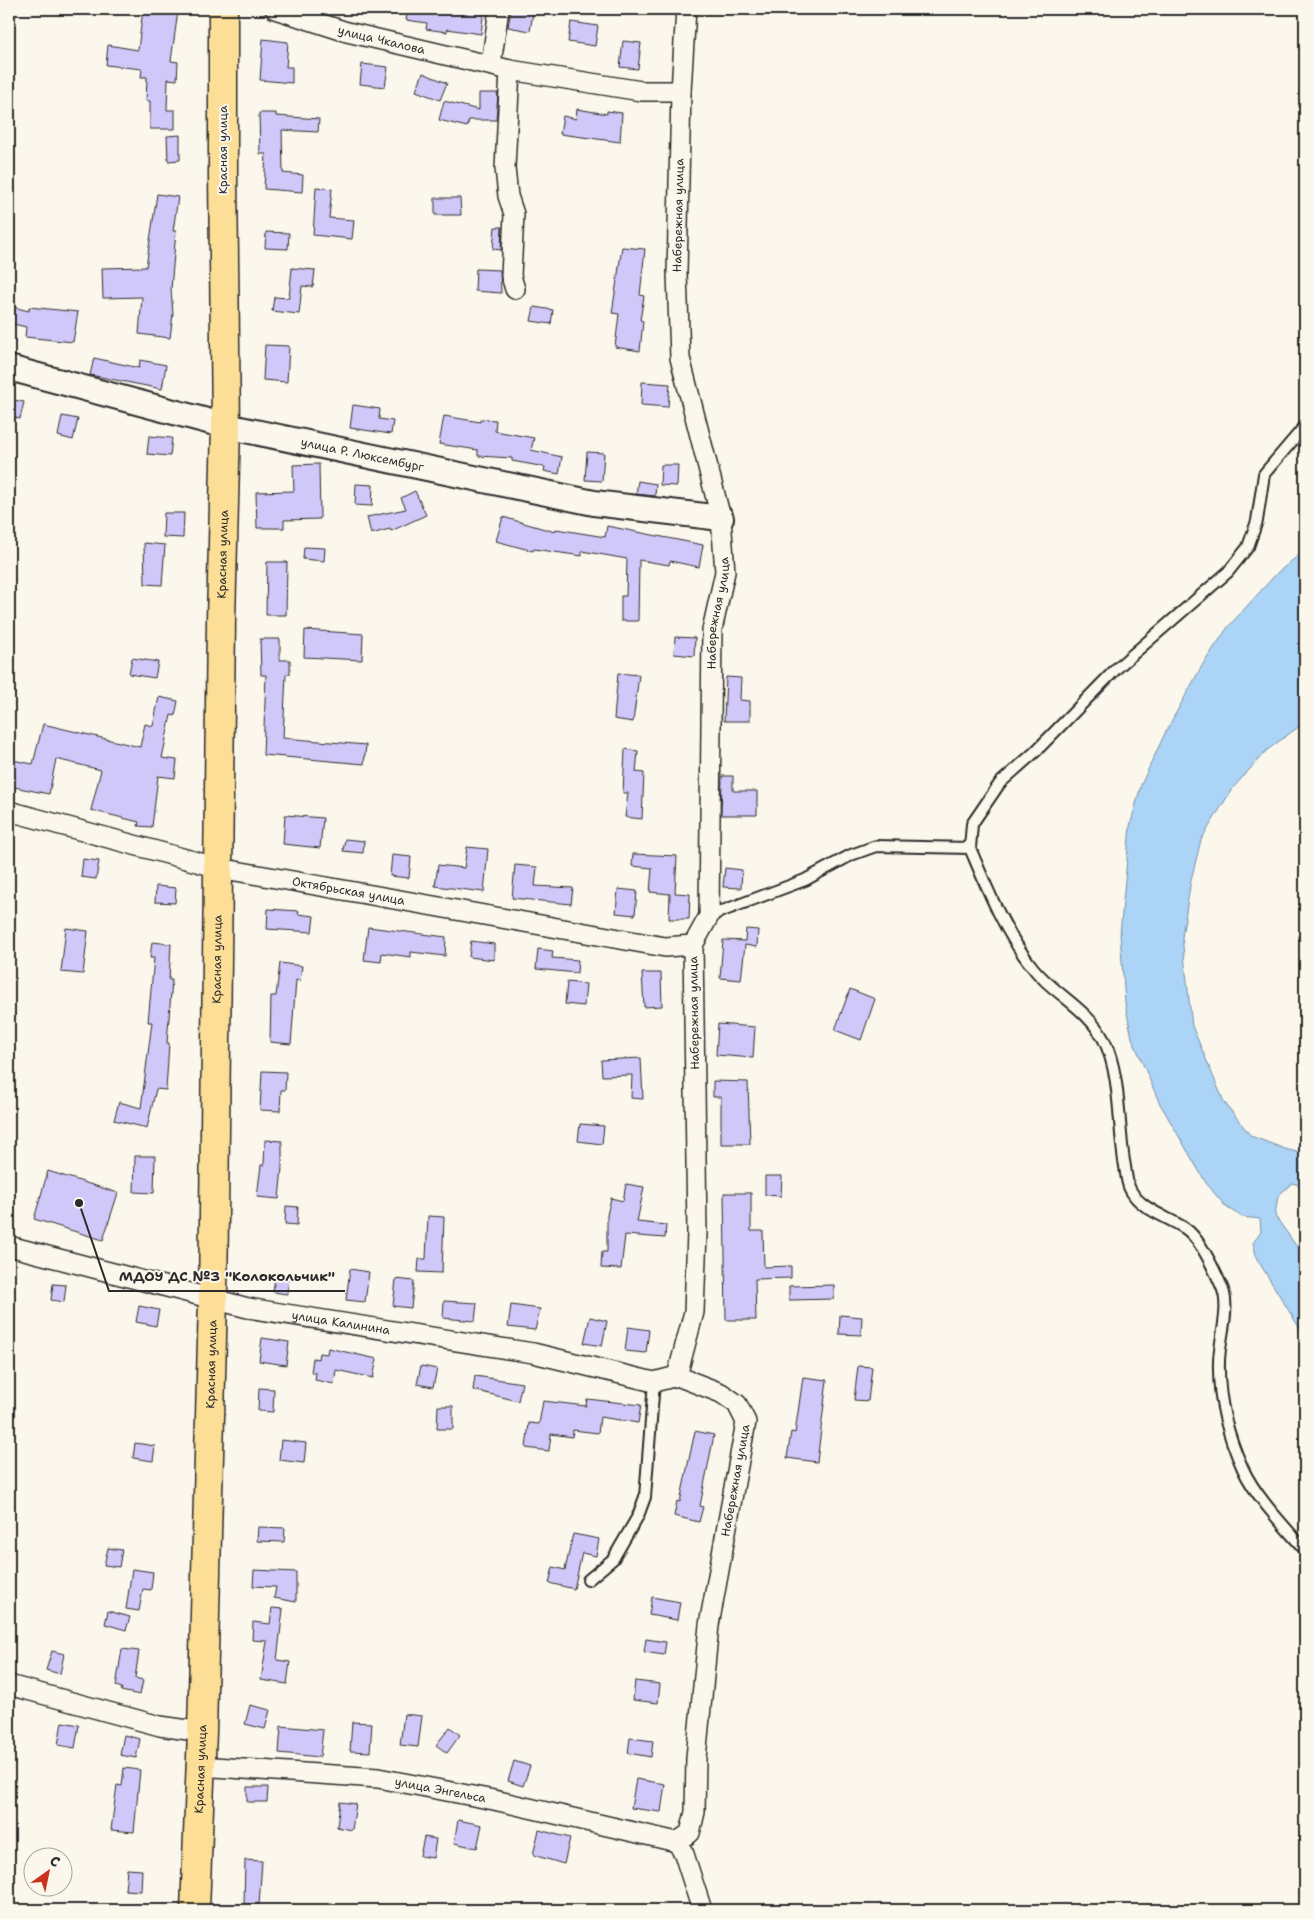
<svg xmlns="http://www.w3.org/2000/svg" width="1314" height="1919" viewBox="0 0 1314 1919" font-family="'Shantell Sans',sans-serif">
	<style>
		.water { fill: #abd4f6; stroke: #7890a5 }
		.building { fill: #d1c8fa; stroke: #2b2b2b }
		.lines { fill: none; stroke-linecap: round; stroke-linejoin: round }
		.service-casing { stroke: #2b2b2b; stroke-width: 14 }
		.minor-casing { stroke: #2b2b2b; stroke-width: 22 }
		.tertiary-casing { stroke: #2b2b2b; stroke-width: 28 }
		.primary-casing { stroke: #2b2b2b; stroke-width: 31 }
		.service { stroke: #fbf7ec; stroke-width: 10 }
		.minor { stroke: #fbf7ec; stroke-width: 19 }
		.tertiary { stroke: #fbf7ec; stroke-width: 24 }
		.primary { stroke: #fcde96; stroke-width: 28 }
		.labels { text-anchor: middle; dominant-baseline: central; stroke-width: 4; stroke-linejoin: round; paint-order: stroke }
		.street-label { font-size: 12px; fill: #2b2b2b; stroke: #fbf7ec }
		.leader { fill: none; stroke: #2b2b2b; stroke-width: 2 }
		.callout-dot { fill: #2b2b2b; stroke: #fbf7ec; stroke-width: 2 }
		.callout-label { font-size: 14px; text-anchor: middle; font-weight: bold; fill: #2b2b2b; stroke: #fbf7ec; stroke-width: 4; stroke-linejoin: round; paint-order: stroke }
	</style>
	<rect width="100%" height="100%" fill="#fbf7ec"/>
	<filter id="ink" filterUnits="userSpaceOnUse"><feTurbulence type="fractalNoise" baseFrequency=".02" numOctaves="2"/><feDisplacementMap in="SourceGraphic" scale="10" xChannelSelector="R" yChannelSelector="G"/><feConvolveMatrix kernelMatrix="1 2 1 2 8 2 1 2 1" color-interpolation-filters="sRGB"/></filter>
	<g filter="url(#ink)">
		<polygon class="water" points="1305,550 1305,722 1266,751 1232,789 1201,840 1191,880 1182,937 1192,1026 1224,1102 1251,1136 1285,1149 1305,1154 1305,1187 1292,1183 1278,1196 1275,1216 1305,1258 1305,1337 1257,1259 1253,1243 1261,1232 1260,1219 1242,1217 1226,1207 1206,1183 1159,1102 1132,1038 1125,1003 1120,934 1130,826 1141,785 1166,731 1203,664 1228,627 1277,573"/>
		<g class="building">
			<polygon points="143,9 178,11 171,61 178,62 177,80 168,79 167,110 175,110 175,129 150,129 150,101 146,101 147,77 141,77 142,69 106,65 108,45 138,50"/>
			<polygon points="408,9 484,9 481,34 447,29 447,32 426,29 427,23 406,20"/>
			<polygon points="511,10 533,13 530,31 508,27"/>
			<polygon points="571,22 598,26 595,46 568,42"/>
			<polygon points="263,39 288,42 286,67 292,67 292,83 260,80"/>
			<polygon points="623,41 641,43 638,69 620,67"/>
			<polygon points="362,64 388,67 385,87 360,84"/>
			<polygon points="423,73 447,83 440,100 416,91"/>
			<polygon points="479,93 498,93 496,120 469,120 467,127 439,120 444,101 479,110"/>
			<polygon points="577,109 607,114 607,111 622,113 620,142 560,134 563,116 576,119"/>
			<polygon points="259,113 276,113 276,116 319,119 318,132 282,130 283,173 303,175 302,192 264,189 266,154 260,154"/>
			<polygon points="180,135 180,160 168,161 167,136"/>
			<polygon points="316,187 332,189 329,218 354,220 352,239 313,235"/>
			<polygon points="157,194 178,197 173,231 176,231 171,289 173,314 170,338 139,334 142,297 103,298 102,268 146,267"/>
			<polygon points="435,198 460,198 461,215 435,215"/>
			<polygon points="495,227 502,227 501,250 493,249"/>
			<polygon points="266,232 289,233 288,249 265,248"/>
			<polygon points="622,247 645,249 640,295 644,296 640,320 643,321 640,351 615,347 619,314 612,313"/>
			<polygon points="292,268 315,270 313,287 302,286 299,314 272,311 274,297 289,298"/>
			<polygon points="476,269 500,270 501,293 475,291"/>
			<polygon points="9,306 29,311 29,307 78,312 73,342 25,337 26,327 9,323"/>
			<polygon points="534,307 553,310 551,324 531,321"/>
			<polygon points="265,345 289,346 287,382 263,380"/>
			<polygon points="94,358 139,368 140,360 166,365 162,389 90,375"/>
			<polygon points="642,382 670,384 668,407 641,405"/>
			<polygon points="9,399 24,402 20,419 9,416"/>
			<polygon points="353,405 380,409 379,419 393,421 391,434 350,428"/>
			<polygon points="62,416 78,419 73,440 58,436"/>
			<polygon points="444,416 480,422 480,419 496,420 495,431 534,438 531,450 562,457 559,474 544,471 545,467 512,461 512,458 478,456 478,450 439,444"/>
			<polygon points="149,436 172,438 170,456 147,454"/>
			<polygon points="587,452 604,453 602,481 585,480"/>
			<polygon points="319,464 320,519 284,520 284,528 257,528 256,492 294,491 293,465"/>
			<polygon points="661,465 678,465 677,486 660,485"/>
			<polygon points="638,481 656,484 655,496 636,494"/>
			<polygon points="356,484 373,485 372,506 355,505"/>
			<polygon points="415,491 426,515 391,531 390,529 371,534 367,517 406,509 401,498"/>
			<polygon points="164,513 184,513 183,538 163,537"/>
			<polygon points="503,517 555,532 556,529 605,537 607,526 703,545 699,567 670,561 669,565 639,560 638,621 621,621 621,596 626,596 627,559 582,551 582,556 534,549 533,551 496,541"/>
			<polygon points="144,543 165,545 162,585 145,584"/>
			<polygon points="304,547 325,548 324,561 303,559"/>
			<polygon points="267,562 287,562 286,615 266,615"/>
			<polygon points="305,630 363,634 362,660 304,657"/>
			<polygon points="675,637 695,638 694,656 674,654"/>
			<polygon points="260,639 280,639 280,660 290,660 290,674 286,674 283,738 366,745 364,764 263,755 266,675 261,675"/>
			<polygon points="132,658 158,662 155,678 129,674"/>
			<polygon points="618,673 639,675 633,722 614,719"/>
			<polygon points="726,677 741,678 740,700 750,701 750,721 724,721"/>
			<polygon points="159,697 178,701 175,716 171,715 162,758 177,760 175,778 158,776 152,827 138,826 139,822 91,810 101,770 56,759 49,794 9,786 12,760 33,764 43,724 140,747 145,724 153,726"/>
			<polygon points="625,749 638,751 636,772 644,773 642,819 625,817 628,793 623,793"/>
			<polygon points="722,776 733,776 733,791 757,791 757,815 721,815"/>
			<polygon points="285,815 323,818 320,848 283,844"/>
			<polygon points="345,839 364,841 363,853 343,851"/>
			<polygon points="467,847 488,849 484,892 435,886 438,865 464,868"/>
			<polygon points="633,854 677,856 675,893 690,894 689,919 669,919 670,894 650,892 652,868 632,866"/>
			<polygon points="392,855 411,857 409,878 390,876"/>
			<polygon points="83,859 99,861 96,879 81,877"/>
			<polygon points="515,865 537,867 535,886 573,888 571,904 512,898"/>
			<polygon points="725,868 742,870 741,888 723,887"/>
			<polygon points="156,886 176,888 175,903 155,902"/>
			<polygon points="618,889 637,891 635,915 616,913"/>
			<polygon points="268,909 299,911 298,914 314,916 312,932 267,929"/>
			<polygon points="368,927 446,937 445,956 411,952 411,957 382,953 381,962 364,960"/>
			<polygon points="66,928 88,931 83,974 61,972"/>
			<polygon points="746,929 758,930 757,947 745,945 741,980 720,978 723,940 745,941"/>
			<polygon points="471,941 494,944 494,960 469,957"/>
			<polygon points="152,942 171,944 169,980 172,980 167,1043 169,1043 166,1090 156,1089 147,1128 114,1120 119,1102 141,1108 152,1022 148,1022 154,958 150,958"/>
			<polygon points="538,949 553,951 552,958 578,960 577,973 536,969"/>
			<polygon points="280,963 302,966 300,981 296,980 291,1044 270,1042 271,996 276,996"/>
			<polygon points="642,973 661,973 662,1006 644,1007"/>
			<polygon points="567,982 586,984 584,1006 565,1004"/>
			<polygon points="850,989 875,999 861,1040 835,1030"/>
			<polygon points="718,1024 755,1027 753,1058 716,1055"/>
			<polygon points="641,1058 643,1099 631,1098 632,1075 602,1076 601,1060"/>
			<polygon points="262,1071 286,1072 285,1090 281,1090 280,1111 260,1110"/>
			<polygon points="713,1081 748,1082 750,1144 721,1144 721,1097 713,1097"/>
			<polygon points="580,1124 604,1126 602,1144 578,1141"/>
			<polygon points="265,1140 282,1141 282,1168 279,1199 257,1197 261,1165 264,1165"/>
			<polygon points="135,1156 155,1156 154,1193 134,1192"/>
			<polygon points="48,1171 118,1193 103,1240 34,1219"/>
			<polygon points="765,1176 782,1176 781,1196 765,1195"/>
			<polygon points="626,1184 644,1187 637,1222 666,1225 665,1238 625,1235 621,1269 601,1268 602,1252 607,1252 607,1215 611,1198 623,1201"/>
			<polygon points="724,1193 751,1193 751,1231 763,1231 764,1267 791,1266 791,1278 755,1279 756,1320 726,1320"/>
			<polygon points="286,1206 298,1207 297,1225 285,1224"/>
			<polygon points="428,1216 444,1217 442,1273 418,1272 419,1259 426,1259"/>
			<polygon points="350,1269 369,1272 365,1302 346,1300"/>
			<polygon points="275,1277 289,1279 287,1294 273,1292"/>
			<polygon points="396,1279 414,1281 411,1308 393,1306"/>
			<polygon points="53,1284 66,1285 64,1302 51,1300"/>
			<polygon points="834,1285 834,1299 789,1300 789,1286"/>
			<polygon points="444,1301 477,1303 475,1321 443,1318"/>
			<polygon points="511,1305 540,1309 535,1330 508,1327"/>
			<polygon points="139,1306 159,1310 156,1326 136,1322"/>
			<polygon points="840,1315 862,1317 861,1335 839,1334"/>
			<polygon points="590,1317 607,1321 602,1346 584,1343"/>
			<polygon points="628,1327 649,1330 646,1353 625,1351"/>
			<polygon points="262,1338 289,1342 286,1365 259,1361"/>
			<polygon points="328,1348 377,1359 373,1378 336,1370 334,1384 315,1380 316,1373 311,1373 313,1358 318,1359 319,1353 327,1354"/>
			<polygon points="421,1366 437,1369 433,1387 417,1384"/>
			<polygon points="858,1366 872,1367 868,1401 854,1400"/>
			<polygon points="475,1376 522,1383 518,1401 473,1390"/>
			<polygon points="803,1377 827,1380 817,1462 787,1458 791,1432 795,1433"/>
			<polygon points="259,1388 274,1389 273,1412 258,1411"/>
			<polygon points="587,1399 641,1405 638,1423 600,1417 598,1433 573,1430 572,1437 551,1434 549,1451 526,1448 529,1423 539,1424 543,1401 586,1406"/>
			<polygon points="438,1406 453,1406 453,1429 437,1429"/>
			<polygon points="695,1431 714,1435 700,1506 703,1507 699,1522 674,1516 677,1501 680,1502"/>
			<polygon points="281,1440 306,1443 304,1463 279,1460"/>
			<polygon points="135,1443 155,1446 153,1461 133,1458"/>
			<polygon points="258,1527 285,1528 284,1542 257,1541"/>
			<polygon points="573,1534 599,1539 596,1556 582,1553 574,1589 549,1583 553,1567 565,1570"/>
			<polygon points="108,1548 122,1550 119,1567 104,1565"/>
			<polygon points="132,1569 153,1572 151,1590 143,1589 139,1611 126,1609"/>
			<polygon points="254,1570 296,1572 296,1602 274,1598 276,1587 253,1586"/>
			<polygon points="652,1597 680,1602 677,1620 649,1615"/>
			<polygon points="272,1608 283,1609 277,1660 290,1662 287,1684 261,1680 267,1641 252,1640 253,1622 270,1624"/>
			<polygon points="108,1611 130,1617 126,1630 105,1624"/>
			<polygon points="646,1639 666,1642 664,1655 644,1652"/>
			<polygon points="122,1649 139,1651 135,1678 143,1680 140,1695 121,1691 122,1688 116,1686"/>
			<polygon points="52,1651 64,1654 60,1674 46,1670"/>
			<polygon points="635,1681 660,1684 658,1703 633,1700"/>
			<polygon points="250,1705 270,1710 265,1729 245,1724"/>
			<polygon points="404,1714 422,1716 418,1747 400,1745"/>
			<polygon points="62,1722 79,1725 75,1748 58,1745"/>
			<polygon points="352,1722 372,1723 370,1752 350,1751"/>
			<polygon points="281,1726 323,1730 320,1757 279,1753"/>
			<polygon points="450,1727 460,1735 447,1753 436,1745"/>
			<polygon points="124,1735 140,1739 136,1758 120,1755"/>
			<polygon points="630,1738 653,1741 651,1757 628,1753"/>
			<polygon points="514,1761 530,1766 523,1786 508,1781"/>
			<polygon points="124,1768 140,1770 134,1832 111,1830 117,1785 122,1786"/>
			<polygon points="636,1779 665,1784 661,1812 631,1808"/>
			<polygon points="247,1787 268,1787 267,1802 247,1802"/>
			<polygon points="340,1802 356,1804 352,1830 337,1827"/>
			<polygon points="458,1820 482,1825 477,1848 454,1843"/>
			<polygon points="539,1830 570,1838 564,1864 533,1855"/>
			<polygon points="424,1837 436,1839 433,1858 420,1856"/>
			<polygon points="245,1860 262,1861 259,1904 244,1904"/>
			<polygon points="127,1869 142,1870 141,1891 125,1890"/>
		</g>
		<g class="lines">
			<g class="service-casing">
				<g id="service">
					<polyline points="970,848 972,824 1000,783 1035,752 1117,668 1228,572 1248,547 1257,521 1264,474 1305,426"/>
					<path d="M709,916L805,880L851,855L876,846L970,848C987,888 1003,929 1030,964C1051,993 1086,1006 1104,1040C1121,1076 1118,1123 1124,1161C1126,1169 1126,1182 1130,1189C1140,1210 1169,1217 1186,1229C1200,1239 1214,1269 1221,1285C1232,1307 1219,1338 1219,1362C1218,1398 1228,1436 1243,1469C1255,1496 1286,1528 1305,1550"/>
					<polyline points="588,1580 613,1559 638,1516 645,1497 654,1382"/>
				</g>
			</g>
			<g class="minor-casing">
				<g id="minor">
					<path id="s1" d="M275,9L347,32L510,70L641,91H681"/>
					<polyline points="491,64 499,9"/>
					<polyline points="510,70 505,168 508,196 514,214 511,276 515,289"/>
					<path id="s2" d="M9,811L219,868L665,947L693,945"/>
					<path id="s3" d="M9,1246L248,1308L533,1353L654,1382L677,1376"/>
					<polyline points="9,1685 160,1726 202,1732"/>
					<path id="s4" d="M200,1766L378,1778L494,1800L677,1842"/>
					<path id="s5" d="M677,1842L690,1833L695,1812L696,1758L709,1625L746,1422L737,1404L721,1393L677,1376L694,1312L697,1233L693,945L709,916L712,630L725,572L721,518L680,358L677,273L681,91L686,9"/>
					<polyline points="677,1842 684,1854 702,1910"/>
				</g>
			</g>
			<g class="tertiary-casing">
				<g id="tertiary">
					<path id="s6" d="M9,368L226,426L594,503L721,518"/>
				</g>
			</g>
			<g class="primary-casing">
				<g id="primary">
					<path id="s7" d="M195,1910L202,1732L213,1299L221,620L226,426L223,176V9"/>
				</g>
			</g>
			<use href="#service" class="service"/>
			<use href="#minor" class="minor"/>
			<use href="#tertiary" class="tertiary"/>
			<use href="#primary" class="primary"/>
		</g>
	</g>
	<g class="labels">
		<g class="street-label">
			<text stroke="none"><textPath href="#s1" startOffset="111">улица Чкалова</textPath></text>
			<text transform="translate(223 150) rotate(-90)">Красная улица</text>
			<text stroke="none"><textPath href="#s5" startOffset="1692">Набережная улица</textPath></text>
			<text stroke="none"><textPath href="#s6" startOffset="364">улица Р. Люксембург</textPath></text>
			<text stroke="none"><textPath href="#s7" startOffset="1356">Красная улица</textPath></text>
			<text stroke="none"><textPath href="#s5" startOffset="1288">Набережная улица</textPath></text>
			<text stroke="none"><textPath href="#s2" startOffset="349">Октябрьская улица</textPath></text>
			<text stroke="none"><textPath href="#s7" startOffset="951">Красная улица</textPath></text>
			<text transform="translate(694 1013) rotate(-91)">Набережная улица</text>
			<text stroke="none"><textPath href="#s3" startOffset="341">улица Калинина</textPath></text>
			<text stroke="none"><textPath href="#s7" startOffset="546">Красная улица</textPath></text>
			<text stroke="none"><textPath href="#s5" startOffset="372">Набережная улица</textPath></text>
			<text stroke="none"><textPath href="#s7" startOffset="141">Красная улица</textPath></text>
			<text stroke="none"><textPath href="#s4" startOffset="242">улица Энгельса</textPath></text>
		</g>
	</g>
	<path class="leader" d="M79 1203L109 1291H345"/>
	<circle class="callout-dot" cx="79" cy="1203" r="5"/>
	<g class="callout-label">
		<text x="227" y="1281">МДОУ ДС №3 "Колокольчик"</text>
	</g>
	<rect width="1314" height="1919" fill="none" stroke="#fbf7ec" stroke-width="30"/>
	<rect x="15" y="15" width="1284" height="1889" fill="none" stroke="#2b2b2b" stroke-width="2" filter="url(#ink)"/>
	<g transform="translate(48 1872) rotate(33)"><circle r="24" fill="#fbf7ec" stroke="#a8a59f"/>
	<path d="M0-4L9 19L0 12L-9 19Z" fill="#c8321e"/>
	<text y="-8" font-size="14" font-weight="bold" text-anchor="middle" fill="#2b2b2b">С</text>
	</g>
</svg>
